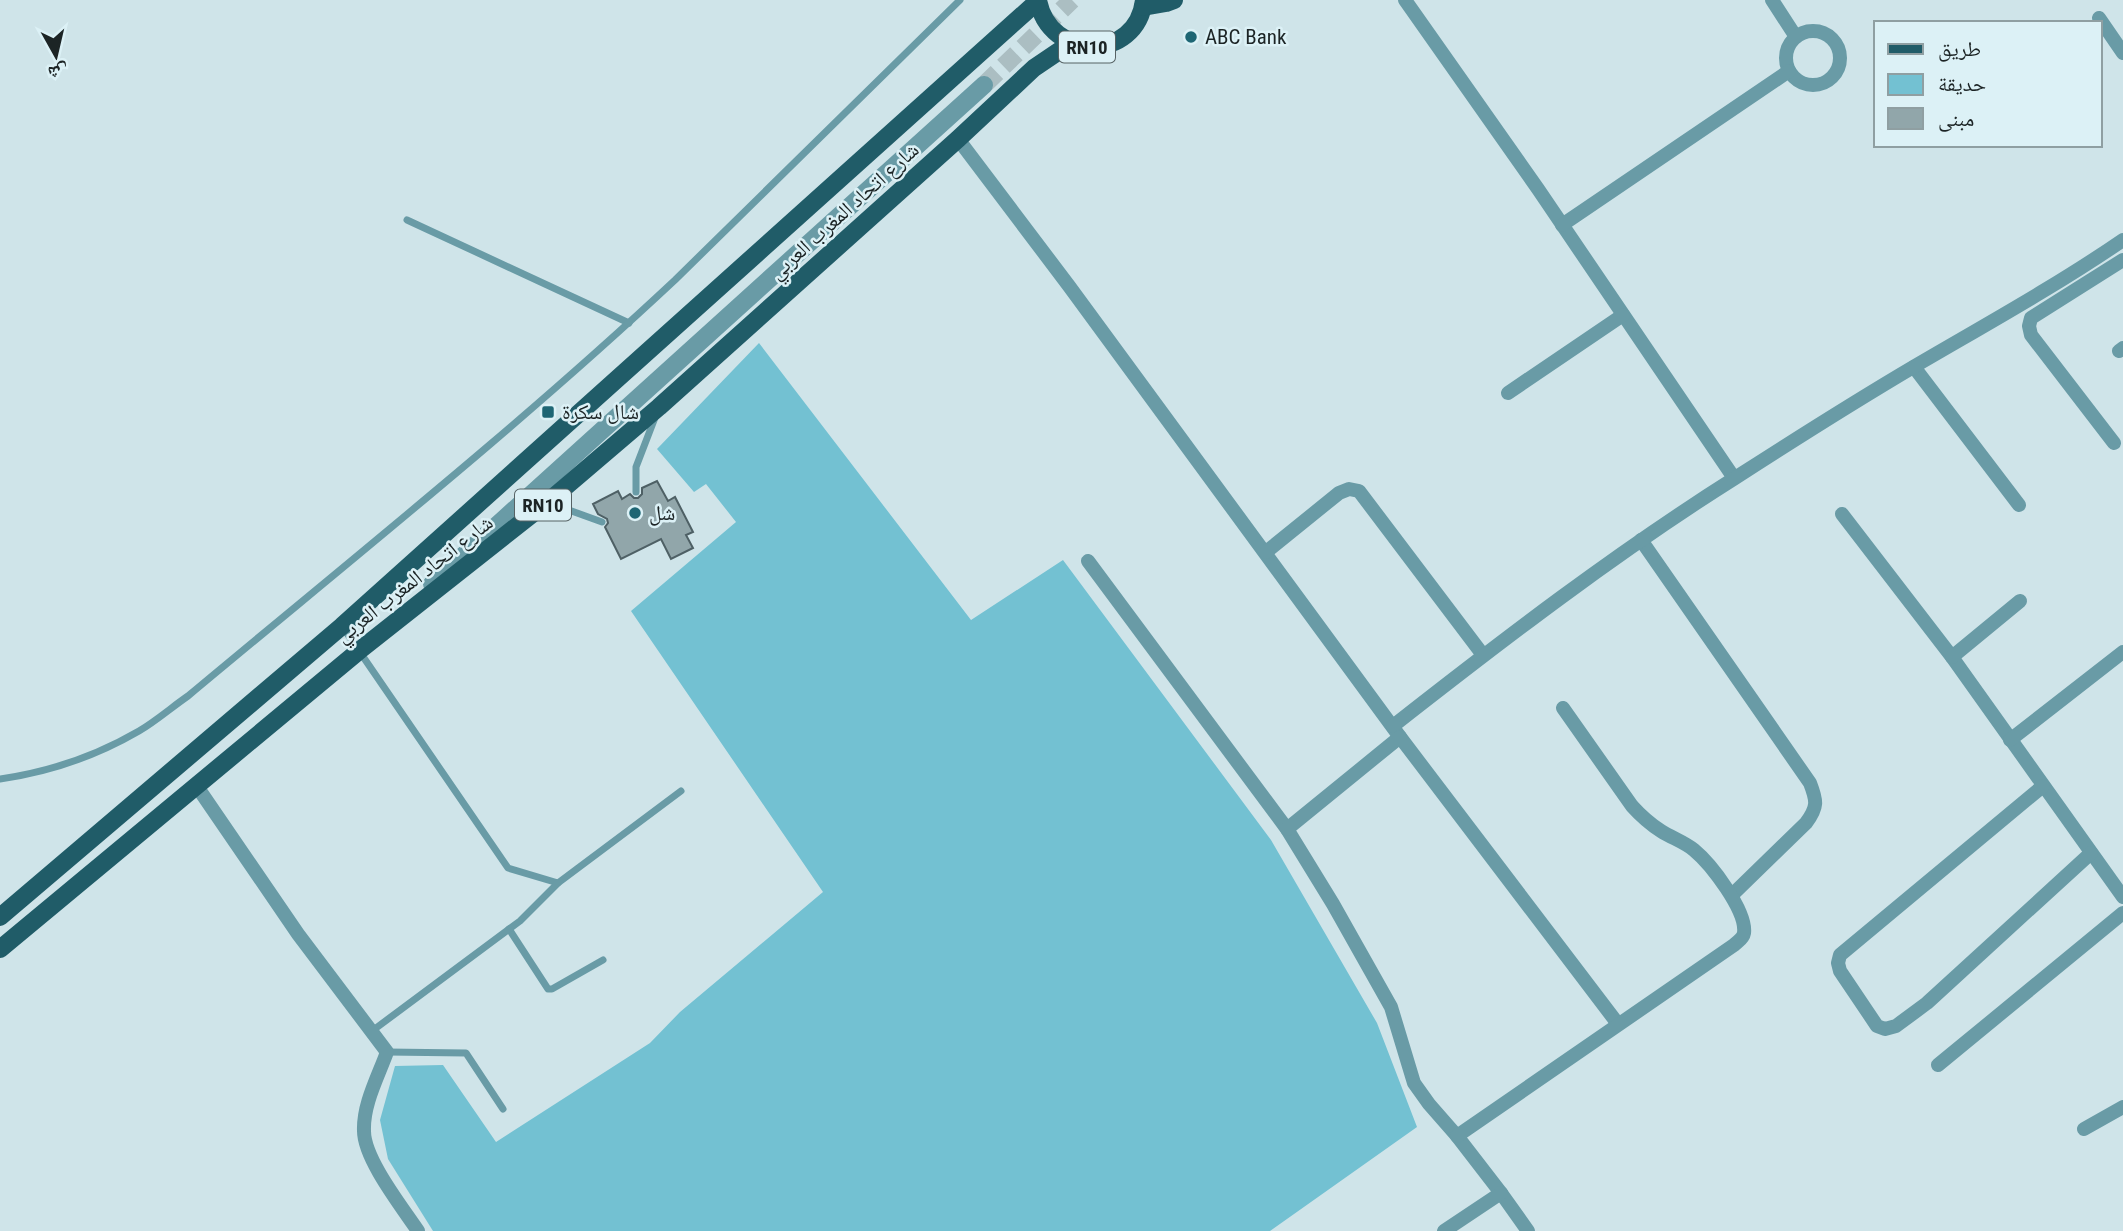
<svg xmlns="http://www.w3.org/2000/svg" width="2123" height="1231" viewBox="0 0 2123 1231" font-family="'Roboto Condensed','Noto Naskh Arabic',sans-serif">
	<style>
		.green { fill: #73c1d2 }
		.building { fill: #91a6aa; stroke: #4e6065; stroke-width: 2 }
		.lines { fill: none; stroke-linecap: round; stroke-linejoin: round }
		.tertiary-tunnel { stroke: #abbec2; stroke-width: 18; stroke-dasharray: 18 9; stroke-linecap: butt }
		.service { stroke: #699ba6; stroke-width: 7 }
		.minor { stroke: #699ba6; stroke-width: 14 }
		.tertiary { stroke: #699ba6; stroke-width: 18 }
		.primary { stroke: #205c68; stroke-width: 18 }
		.poi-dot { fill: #1e6674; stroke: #dcf1f6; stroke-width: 2.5 }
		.labels { text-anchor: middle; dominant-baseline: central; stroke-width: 5; stroke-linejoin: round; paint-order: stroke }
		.shield { fill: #dcf1f6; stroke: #566264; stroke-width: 2 }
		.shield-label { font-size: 19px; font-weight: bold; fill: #1c2425 }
		.poi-label { font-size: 21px; fill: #1c2425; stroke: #dcf1f6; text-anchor: start }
		.street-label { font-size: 21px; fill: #1c2425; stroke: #dcf1f6 }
	</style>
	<rect width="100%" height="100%" fill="#cfe4e9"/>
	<polygon class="green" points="759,343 971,620 1063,560 1271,840 1377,1023 1417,1127 1270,1231 433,1231 388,1159 380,1120 395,1066 443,1065 496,1142 650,1043 680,1012 823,892 631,611 736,522 706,484 694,492 657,449"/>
	<polygon class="building" points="657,481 668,501 675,497 693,532 686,535 693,548 671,559 661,539 621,559 605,527 608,523 607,519 598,514 593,504 618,491 622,499 630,494 634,498 638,498 642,494 642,488"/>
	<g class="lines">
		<polyline class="tertiary-tunnel" points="984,85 1072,0"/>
		<g class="service">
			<polyline points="407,220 629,323"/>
			<polyline points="636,492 636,467 656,415"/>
			<polyline points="550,500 566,509 602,522"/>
			<polyline points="342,626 508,868 558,883 681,791"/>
			<path d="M0,779C49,772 96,756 139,731C156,721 172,707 188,696C352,559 519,426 675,280L960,0"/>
			<polyline points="509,929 548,989 552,989 603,960"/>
			<polyline points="372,1031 520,921 558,883"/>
			<polyline points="387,1052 466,1053 503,1109"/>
		</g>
		<g class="minor">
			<polyline points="1405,0 1538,189 1734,478"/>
			<polyline points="1772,0 1796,37"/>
			<polyline points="2099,18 2123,53"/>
			<circle cx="1813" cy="58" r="27"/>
			<polyline points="958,139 1069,286 1400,737 1618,1024"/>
			<polyline points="1562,225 1789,71"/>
			<polyline points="2119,351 2123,348"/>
			<polyline points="1914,367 2019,505"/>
			<polyline points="1508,393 1623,315"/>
			<polyline points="2114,443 2031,335 2029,326 2031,318 2123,260"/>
			<polyline points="1842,514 1952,657 2123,897"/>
			<path d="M1641,540L1810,783C1817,801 1818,807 1806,823L1732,895"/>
			<polyline points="1266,552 1339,493 1349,489 1359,491 1483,655"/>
			<polyline points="1088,561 1287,829 1333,904 1391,1007 1414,1083 1429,1104 1457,1136 1501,1193 1528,1231"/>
			<polyline points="1952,657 2020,601"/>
			<path d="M1393,726C1504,639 1616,553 1735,478C1794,440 1854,402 1915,366C1985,325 2056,286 2123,240"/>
			<polyline points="2010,740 2123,652"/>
			<path d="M196,785L298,934L387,1052C378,1077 363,1104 364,1131C364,1159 402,1207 418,1231"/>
			<polyline points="2043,786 1840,955 1838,963 1840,971 1877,1026 1885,1029 1896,1026 1927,1003 2091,853"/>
			<polyline points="1287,829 1400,737"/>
			<polyline points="1938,1065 2123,913"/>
			<polyline points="2084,1129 2123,1107"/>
			<path d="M1457,1136L1734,945C1738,941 1743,939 1744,933C1747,911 1711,864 1694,850C1684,842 1672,838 1661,831C1650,824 1641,816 1632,806L1563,708"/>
			<polyline points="1444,1231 1501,1193"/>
		</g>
		<polyline class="tertiary" points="432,584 984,85"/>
		<g class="primary">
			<path d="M1038,0C1049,61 1137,62 1144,0"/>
			<polyline points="1143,7 1166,3 1174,0"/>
			<polyline points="0,917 342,626 1038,1"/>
			<polyline points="0,949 360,650 550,500 659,407 958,139 1034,68 1071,43"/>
		</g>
	</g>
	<g class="poi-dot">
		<circle cx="1191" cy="37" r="7"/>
		<rect x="541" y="405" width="14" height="14" rx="3.5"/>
		<circle cx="635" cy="513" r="7"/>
	</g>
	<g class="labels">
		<g class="shield">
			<rect x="1059" y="31.5" width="56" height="31" rx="5"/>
			<rect x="515" y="489.5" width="56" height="31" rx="5"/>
		</g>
		<g class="shield-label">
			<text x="1087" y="47">RN10</text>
			<text x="543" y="505">RN10</text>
		</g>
		<g class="poi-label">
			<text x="1205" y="37">ABC Bank</text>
			<text x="562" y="412">شال سكرة</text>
			<text x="649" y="513">شل</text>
		</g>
		<g class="street-label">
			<text transform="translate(844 211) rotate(-42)">شارع اتحاد المغرب العربي</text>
			<text transform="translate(414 579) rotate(-38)">شارع اتحاد المغرب العربي</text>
		</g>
	</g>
	<rect x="1874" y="21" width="228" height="126" fill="#dcf1f6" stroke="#8f9fa2" stroke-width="2"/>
	<rect x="1888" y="44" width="35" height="10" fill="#205c68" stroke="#8f9fa2" stroke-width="2"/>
	<text x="1938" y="56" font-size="21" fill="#1c2425">طريق</text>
	<rect x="1888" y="74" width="35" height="21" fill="#73c1d2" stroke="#8f9fa2" stroke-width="2"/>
	<text x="1938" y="91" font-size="21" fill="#1c2425">حديقة</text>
	<rect x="1888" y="108" width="35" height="21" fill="#91a6aa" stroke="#8f9fa2" stroke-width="2"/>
	<text x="1938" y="126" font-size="21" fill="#1c2425">مبنى</text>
	<g transform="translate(56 56) rotate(172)" stroke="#dcf1f6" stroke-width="5" paint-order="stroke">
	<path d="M0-5L12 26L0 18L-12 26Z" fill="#1c2425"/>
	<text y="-10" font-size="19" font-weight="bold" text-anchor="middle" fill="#1c2425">ش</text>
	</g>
</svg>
